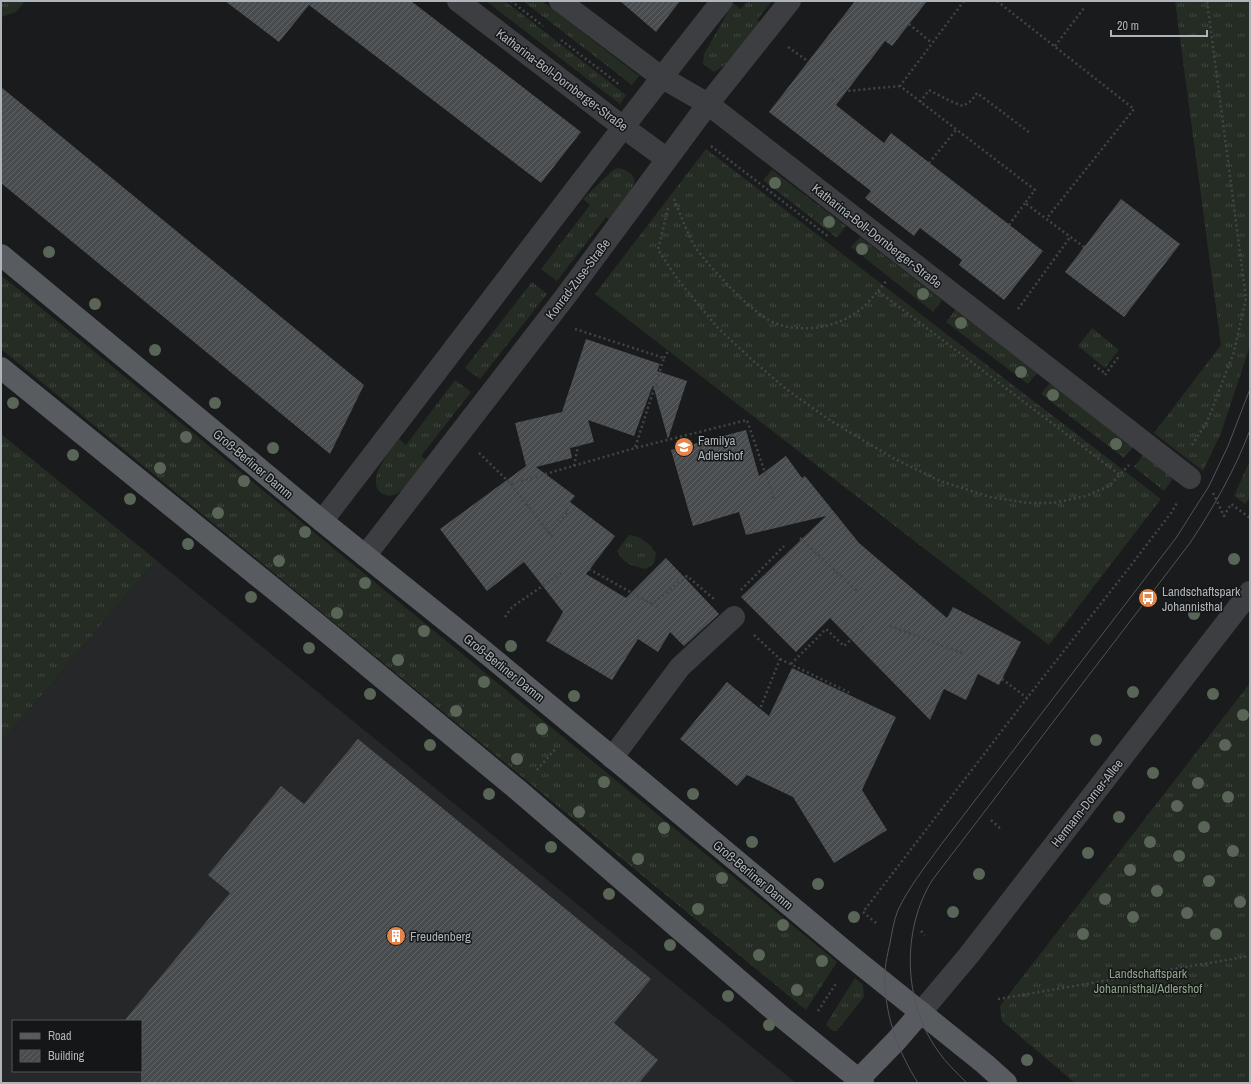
<svg xmlns="http://www.w3.org/2000/svg" width="1251" height="1084" viewBox="0 0 1251 1084" font-family="'Archivo Narrow',sans-serif">
	<style>
		.built { fill: #262729; fill-rule: evenodd }
		.grass { fill: url(#grass-tufts) }
		.building { fill: url(#building-hatch) }
		.lines { fill: none; stroke-linecap: round; stroke-linejoin: round }
		.path { stroke: #424548; stroke-width: 2.5; stroke-dasharray: 2 3; stroke-linecap: butt }
		.minor { stroke: #3c3e41; stroke-width: 22 }
		.major { stroke: #585c60; stroke-width: 22 }
		.tram { stroke: #515558; stroke-width: 1 }
		.tree { fill: #596657 }
		.labels { text-anchor: middle; dominant-baseline: central; stroke-width: 3; stroke-linejoin: round; paint-order: stroke }
		.street-label { font-size: 13px; fill: #aeb5bb; stroke: #151617 }
		.poi-label { font-size: 13px; fill: #aeb5bb; stroke: #151617; text-anchor: start }
		.park-label { font-size: 13px; fill: #8da487; stroke: #151617 }
	</style>
	<defs>
		<pattern id="grass-tufts" width="24" height="20" patternUnits="userSpaceOnUse"><rect width="24" height="20" fill="#252c24"/><path d="M3 7l-1-3M5 7V3M7 7l1-3M15 17l-1-3M17 17v-4M19 17l1-3" fill="none" stroke="#424842"/></pattern>
		<pattern id="building-hatch" width="6" height="6" patternUnits="userSpaceOnUse"><rect width="6" height="6" fill="#494c4f"/><path d="M-1 1l2-2M0 6l6-6M5 7l2-2" fill="none" stroke="#616466"/></pattern>
	</defs>
	<rect width="100%" height="100%" fill="#1a1b1c"/>
	<path class="built" d="M156,560L796,1083H1V743ZM13,1021H141V1071H13Z"/>
	<g class="grass">
		<polygon points="1,1 25,1 16,12 1,17"/>
		<polygon points="486,1 505,1 626,95 620,104"/>
		<polygon points="523,1 542,1 639,76 632,85"/>
		<polygon points="747,1 772,1 757,20 765,26 726,64 714,72 703,64 704,54 733,3 741,9"/>
		<polygon points="1175,1 1250,1 1250,346 1221,433 1203,471 1154,433 1221,345"/>
		<polygon points="706,149 1161,499 1049,645 595,294"/>
		<path d="M618,168C624,169 631,172 634,178C637,187 618,214 613,223L606,217L557,281L541,269L590,205L583,199L613,170Z"/>
		<polygon points="772,170 846,226 837,238 763,180"/>
		<polygon points="860,237 942,300 933,312 851,247"/>
		<polygon points="1,275 837,962 806,1010 1,349"/>
		<polygon points="532,282 547,294 480,379 465,368"/>
		<polygon points="955,310 1037,373 1028,384 946,322"/>
		<polygon points="1092,328 1119,350 1105,368 1078,346"/>
		<path d="M455,380L471,392L421,456L429,462C419,472 410,486 398,493C392,496 387,497 381,493C365,480 390,451 399,439L406,445Z"/>
		<polygon points="1050,383 1133,447 1124,458 1041,394"/>
		<polygon points="1,434 156,560 1,743"/>
		<polygon points="1143,455 1173,479 1164,491 1134,467"/>
		<polygon points="1250,460 1250,498 1245,504 1234,496"/>
		<path d="M629,535C641,536 649,543 656,553L654,563L646,569C630,565 625,565 617,551Z"/>
		<polygon points="1250,683 1250,1083 1075,1083 1002,1021 1000,1006"/>
		<polygon points="855,978 863,985 864,997 837,1031 833,1031 826,1025 828,1021"/>
	</g>
	<g class="building">
		<polygon points="225,1 411,1 581,132 541,183 309,5 279,42"/>
		<polygon points="620,1 680,1 656,32"/>
		<polygon points="855,1 927,1 892,46 885,41 836,105 884,143 891,133 1043,251 1004,300 959,265 962,260 920,228 914,236 865,198 871,191 769,112"/>
		<polygon points="1,87 364,385 330,454 1,183"/>
		<polygon points="1121,199 1180,244 1124,317 1065,272"/>
		<polygon points="586,339 660,364 657,371 687,381 668,439 653,385 634,436 588,420 594,442 570,448 572,458 536,467 575,496 570,502 615,536 586,574 626,598 666,558 719,614 684,646 670,632 658,652 638,639 612,680 546,641 563,612 524,562 487,591 440,529 526,466 515,423 562,412"/>
		<polygon points="746,430 759,476 786,456 802,478 805,476 859,543 947,618 953,607 1021,642 999,685 978,674 966,700 944,689 930,720 830,618 796,652 741,597 826,516 746,535 739,512 693,526 671,450"/>
		<polygon points="792,668 896,717 862,790 887,830 834,863 793,797 747,775 737,786 680,739 727,682 769,716"/>
		<polygon points="358,739 651,979 614,1023 658,1060 639,1083 141,1083 141,1021 124,1021 230,893 208,875 281,786 304,804"/>
	</g>
	<g class="lines">
		<g class="path">
			<polyline points="511,1 543,26"/>
			<polyline points="964,1 900,86 1035,190 1025,203 1084,247"/>
			<polyline points="997,1 1134,109 1047,218"/>
			<polyline points="909,24 932,43"/>
			<polyline points="561,40 620,85"/>
			<polyline points="1055,46 1084,8"/>
			<polyline points="788,47 809,62"/>
			<polyline points="832,80 847,91 900,86"/>
			<polyline points="920,102 929,90 950,101 963,106 971,101 977,93 1030,133"/>
			<polyline points="711,146 829,237"/>
			<polyline points="929,163 956,130"/>
			<path d="M674,199C680,213 688,236 696,248C705,261 716,272 726,283C738,296 752,309 767,319C792,334 830,330 854,314C864,308 871,299 878,291L1120,475"/>
			<polyline points="668,208 658,250 679,281 717,327 750,358 786,389 831,421 893,458 940,481 990,497 1028,503 1053,503 1086,496 1109,486 1129,465"/>
			<polyline points="1009,225 1025,203"/>
			<polyline points="878,291 887,280"/>
			<polyline points="1018,309 1071,236"/>
			<polyline points="575,329 664,358 635,448"/>
			<polyline points="664,358 668,351"/>
			<polyline points="1094,365 1106,374"/>
			<polyline points="1105,375 1119,356"/>
			<polyline points="656,386 661,387"/>
			<polyline points="681,437 684,447"/>
			<polyline points="1192,445 1207,422 1234,352 1246,298 1207,1"/>
			<polyline points="479,453 511,484 635,448 747,420 774,499"/>
			<polyline points="574,466 578,446"/>
			<polyline points="511,484 550,534 554,538"/>
			<polyline points="1213,493 1224,516 1231,504 1250,518"/>
			<polyline points="550,534 568,512 566,509"/>
			<polyline points="800,538 857,591"/>
			<polyline points="589,569 652,604 687,576 714,599"/>
			<polyline points="741,590 784,546"/>
			<polyline points="652,604 660,608"/>
			<polyline points="505,617 512,607 563,572"/>
			<polyline points="890,626 962,653"/>
			<polyline points="754,635 780,659 760,709"/>
			<polyline points="780,659 852,694"/>
			<polyline points="791,664 826,629 844,646 864,627"/>
			<polyline points="1002,679 1027,698"/>
			<polyline points="537,770 557,747"/>
			<polyline points="991,820 1002,830"/>
			<polyline points="876,923 863,912 1027,698 1132,564 1171,513 1177,503"/>
			<polyline points="921,931 925,935"/>
			<polyline points="998,999 1250,956"/>
			<polyline points="818,1011 837,982"/>
		</g>
		<g class="minor">
			<polyline points="458,1 623,127 667,159"/>
			<polyline points="560,1 661,77 708,104 1190,478"/>
			<path d="M322,521C456,348 586,172 722,1"/>
			<polyline points="365,556 565,297 708,104 790,1"/>
			<polyline points="612,758 680,667 734,617"/>
			<polyline points="921,1012 969,955 1250,592"/>
		</g>
		<g class="major">
			<polyline points="1,255 322,521 480,648 630,772 853,958 985,1064 1006,1083"/>
			<polyline points="1,368 317,624 519,791 783,1018 863,1083"/>
			<polyline points="859,1079 896,1041 921,1012"/>
		</g>
		<g class="tram">
			<path d="M918,1083C899,1053 886,1019 885,983C884,969 887,956 890,943C892,932 894,920 898,910C909,887 925,867 940,846L1176,538L1209,486L1228,446L1250,389"/>
			<path d="M967,1083C957,1073 946,1063 938,1051C903,1003 901,929 933,879L1190,543C1213,508 1235,470 1250,430"/>
		</g>
	</g>
	<g class="tree">
		<circle cx="775" cy="183" r="6"/>
		<circle cx="829" cy="222" r="6"/>
		<circle cx="862" cy="249" r="6"/>
		<circle cx="49" cy="252" r="6"/>
		<circle cx="923" cy="294" r="6"/>
		<circle cx="95" cy="304" r="6"/>
		<circle cx="961" cy="323" r="6"/>
		<circle cx="155" cy="350" r="6"/>
		<circle cx="1021" cy="372" r="6"/>
		<circle cx="1053" cy="395" r="6"/>
		<circle cx="13" cy="403" r="6"/>
		<circle cx="215" cy="403" r="6"/>
		<circle cx="186" cy="437" r="6"/>
		<circle cx="1116" cy="444" r="6"/>
		<circle cx="273" cy="448" r="6"/>
		<circle cx="73" cy="455" r="6"/>
		<circle cx="160" cy="468" r="6"/>
		<circle cx="244" cy="481" r="6"/>
		<circle cx="130" cy="499" r="6"/>
		<circle cx="218" cy="513" r="6"/>
		<circle cx="305" cy="532" r="6"/>
		<circle cx="188" cy="544" r="6"/>
		<circle cx="1234" cy="559" r="6"/>
		<circle cx="279" cy="561" r="6"/>
		<circle cx="365" cy="583" r="6"/>
		<circle cx="251" cy="597" r="6"/>
		<circle cx="337" cy="613" r="6"/>
		<circle cx="1194" cy="614" r="6"/>
		<circle cx="424" cy="631" r="6"/>
		<circle cx="511" cy="646" r="6"/>
		<circle cx="309" cy="648" r="6"/>
		<circle cx="398" cy="660" r="6"/>
		<circle cx="484" cy="682" r="6"/>
		<circle cx="1133" cy="692" r="6"/>
		<circle cx="370" cy="694" r="6"/>
		<circle cx="1213" cy="694" r="6"/>
		<circle cx="574" cy="696" r="6"/>
		<circle cx="456" cy="711" r="6"/>
		<circle cx="1243" cy="715" r="6"/>
		<circle cx="542" cy="729" r="6"/>
		<circle cx="1096" cy="740" r="6"/>
		<circle cx="430" cy="745" r="6"/>
		<circle cx="1225" cy="745" r="6"/>
		<circle cx="517" cy="759" r="6"/>
		<circle cx="1153" cy="773" r="6"/>
		<circle cx="604" cy="782" r="6"/>
		<circle cx="1198" cy="783" r="6"/>
		<circle cx="489" cy="794" r="6"/>
		<circle cx="693" cy="794" r="6"/>
		<circle cx="1228" cy="797" r="6"/>
		<circle cx="1177" cy="806" r="6"/>
		<circle cx="579" cy="812" r="6"/>
		<circle cx="1119" cy="817" r="6"/>
		<circle cx="1204" cy="827" r="6"/>
		<circle cx="664" cy="828" r="6"/>
		<circle cx="752" cy="842" r="6"/>
		<circle cx="1150" cy="842" r="6"/>
		<circle cx="551" cy="847" r="6"/>
		<circle cx="1233" cy="851" r="6"/>
		<circle cx="1088" cy="853" r="6"/>
		<circle cx="1179" cy="856" r="6"/>
		<circle cx="638" cy="859" r="6"/>
		<circle cx="1130" cy="870" r="6"/>
		<circle cx="979" cy="874" r="6"/>
		<circle cx="722" cy="878" r="6"/>
		<circle cx="1209" cy="881" r="6"/>
		<circle cx="818" cy="884" r="6"/>
		<circle cx="1157" cy="891" r="6"/>
		<circle cx="609" cy="894" r="6"/>
		<circle cx="1105" cy="899" r="6"/>
		<circle cx="1240" cy="902" r="6"/>
		<circle cx="698" cy="909" r="6"/>
		<circle cx="953" cy="912" r="6"/>
		<circle cx="1187" cy="913" r="6"/>
		<circle cx="854" cy="917" r="6"/>
		<circle cx="1133" cy="917" r="6"/>
		<circle cx="783" cy="925" r="6"/>
		<circle cx="1083" cy="934" r="6"/>
		<circle cx="1216" cy="934" r="6"/>
		<circle cx="670" cy="945" r="6"/>
		<circle cx="759" cy="955" r="6"/>
		<circle cx="822" cy="961" r="6"/>
		<circle cx="797" cy="990" r="6"/>
		<circle cx="728" cy="996" r="6"/>
		<circle cx="769" cy="1025" r="6"/>
		<circle cx="1027" cy="1060" r="6"/>
	</g>
	<defs>
		<g id="school-disc" transform="scale(1)"><circle r="9.5" fill="#e4854b" stroke="#151617"/><path d="M0-5L7-2L0 1L-7-2ZM-4 1L0 2.5L4 1V4Q0 6-4 4Z" fill="#fff"/></g>
		<g id="bus-disc" transform="scale(1)"><circle r="9.5" fill="#e4854b" stroke="#151617"/><path d="M-5-6H5V4H4V6H2V4H-2V6H-4V4H-5ZM-3.5-4V0h7V-4ZM-3.5 1.2v1.5H-2V1.2ZM2 1.2v1.5H3.5V1.2Z" fill="#fff"/></g>
		<g id="building-disc" transform="scale(1)"><circle r="9.5" fill="#e4854b" stroke="#151617"/><path d="M-4-6H4V6H1V3H-1V6H-4ZM-2.5-4.3h1.7v1.8h-1.7ZM.8-4.3h1.7v1.8H.8ZM-2.5-1h1.7V.8h-1.7ZM.8-1h1.7V.8H.8Z" fill="#fff"/></g>
	</defs>
	<g fill-rule="evenodd">
		<use href="#school-disc" x="684" y="447"/>
		<use href="#bus-disc" x="1148" y="598"/>
		<use href="#building-disc" x="396" y="936"/>
	</g>
	<g class="labels">
		<g class="street-label">
			<text transform="translate(562 80) rotate(37)">Katharina-Boll-Dornberger-Straße</text>
			<text transform="translate(877 236) rotate(38)">Katharina-Boll-Dornberger-Straße</text>
			<text transform="translate(578 279) rotate(-53)">Konrad-Zuse-Straße</text>
			<text transform="translate(253 464) rotate(40)">Groß-Berliner Damm</text>
			<text transform="translate(504 668) rotate(39)">Groß-Berliner Damm</text>
			<text transform="translate(1087 803) rotate(-52)">Hermann-Dorner-Allee</text>
			<text transform="translate(753 875) rotate(40)">Groß-Berliner Damm</text>
		</g>
		<g class="poi-label">
			<text x="698" y="440">Familya<tspan x="698" dy="15">Adlershof</tspan></text>
			<text x="1162" y="591">Landschaftspark<tspan x="1162" dy="15">Johannisthal</tspan></text>
			<text x="410" y="936">Freudenberg</text>
		</g>
		<g class="park-label">
			<text x="1148" y="973">Landschaftspark<tspan x="1148" dy="15">Johannisthal/Adlershof</tspan></text>
		</g>
	</g>
	<rect width="1251" height="1084" fill="none" stroke="#aeb5bb" stroke-width="4"/>
	<rect x="12" y="1020" width="130" height="52" fill="#151617" stroke="#525659"/>
	<rect x="20" y="1033" width="20" height="6" fill="#585c60" stroke="#525659"/>
	<text x="48" y="1040" font-size="12" fill="#aeb5bb">Road</text>
	<rect x="20" y="1050" width="20" height="12" fill="url(#building-hatch)" stroke="#525659"/>
	<text x="48" y="1060" font-size="12" fill="#aeb5bb">Building</text>
	<path d="M1111 30v6h96v-6" fill="none" stroke="#aeb5bb" stroke-width="2"/>
	<text x="1117" y="30" font-size="12" fill="#aeb5bb" stroke="#151617" stroke-width="3" paint-order="stroke">20 m</text>
</svg>
